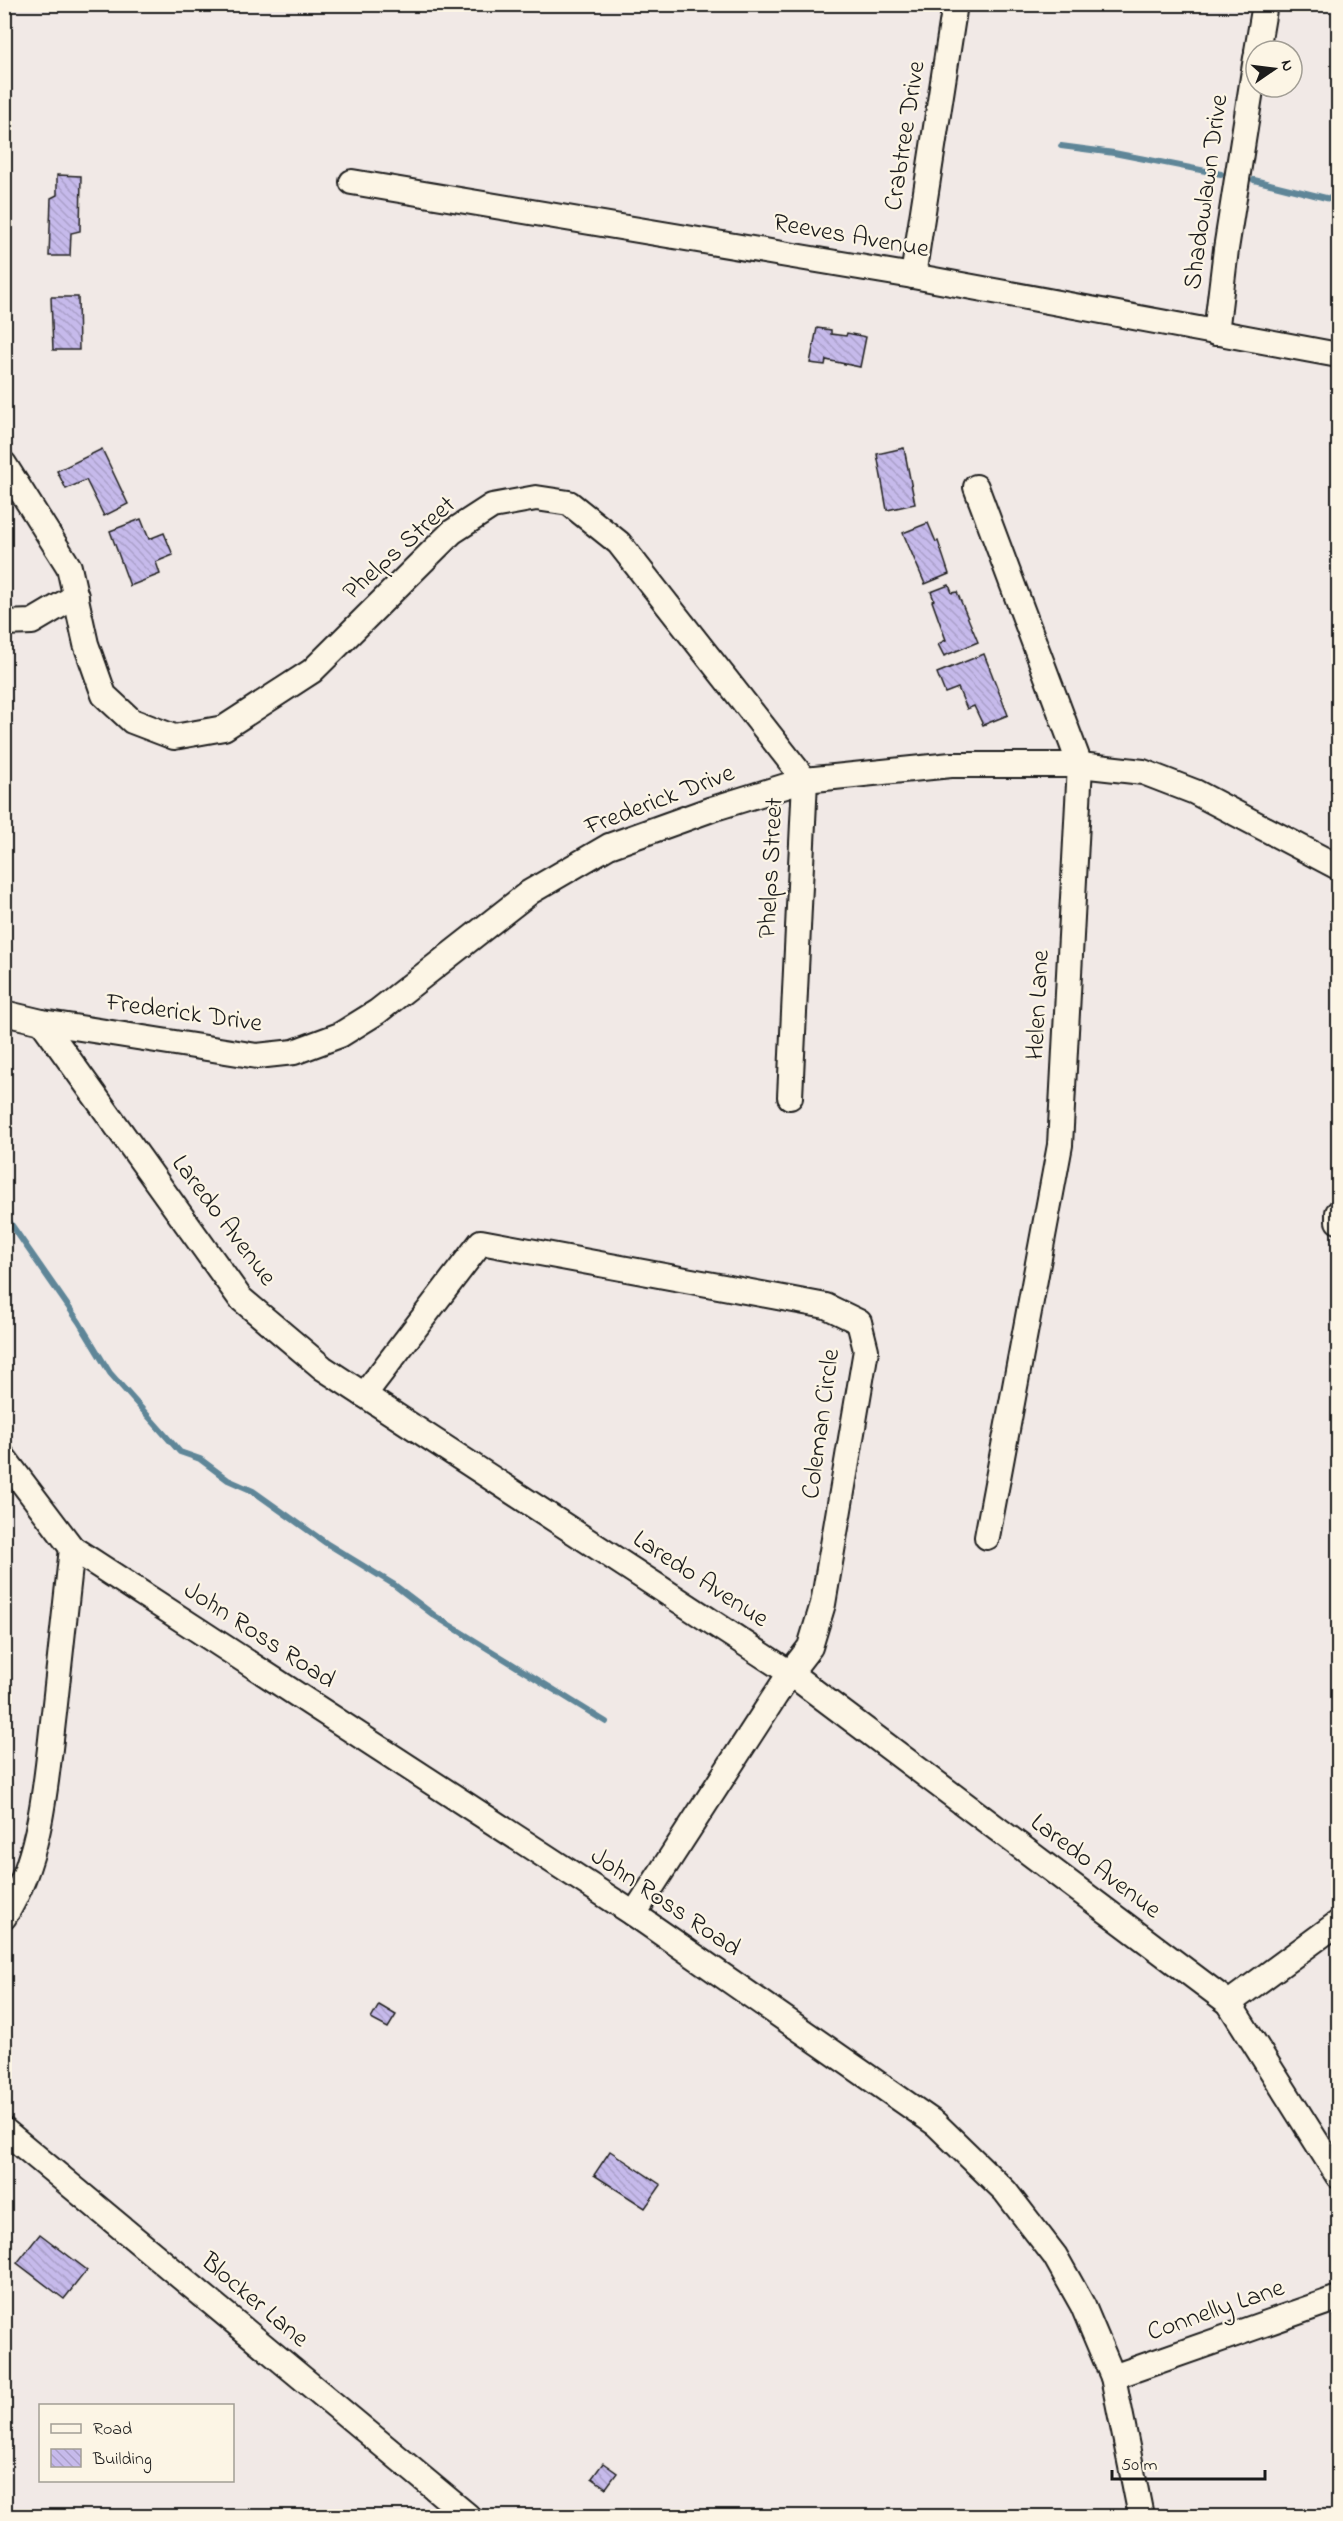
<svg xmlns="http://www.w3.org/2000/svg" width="1343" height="2521" viewBox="0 0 1343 2521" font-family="'Indie Flower',sans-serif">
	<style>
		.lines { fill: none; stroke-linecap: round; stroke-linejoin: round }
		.stream { stroke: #5e8698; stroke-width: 6 }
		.building { fill: url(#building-back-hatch); stroke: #1c1c1c; stroke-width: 1.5 }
		.minor-casing { stroke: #1c1c1c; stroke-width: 28 }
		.minor { stroke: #fcf5e5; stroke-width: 24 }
		.labels { text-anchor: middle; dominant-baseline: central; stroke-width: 4.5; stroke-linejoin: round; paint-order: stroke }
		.street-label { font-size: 26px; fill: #1c1c1c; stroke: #fcf5e5 }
	</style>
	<defs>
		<pattern id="building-back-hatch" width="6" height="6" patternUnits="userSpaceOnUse" patternTransform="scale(1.5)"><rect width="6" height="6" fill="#c6baeb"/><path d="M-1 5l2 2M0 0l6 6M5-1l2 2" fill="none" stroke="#aa9fc9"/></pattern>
	</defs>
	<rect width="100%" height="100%" fill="#f1e9e6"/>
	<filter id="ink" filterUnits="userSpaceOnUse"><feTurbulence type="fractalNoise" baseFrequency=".0167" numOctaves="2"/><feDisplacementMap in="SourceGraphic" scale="12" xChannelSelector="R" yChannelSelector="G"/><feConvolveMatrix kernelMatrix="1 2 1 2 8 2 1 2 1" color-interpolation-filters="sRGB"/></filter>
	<g filter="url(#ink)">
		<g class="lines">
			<g class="stream">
				<polyline points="1061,146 1114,153 1221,174"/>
				<polyline points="1254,180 1338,201"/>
				<polyline points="4,1214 79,1322 110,1373 180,1452 200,1459 228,1480 253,1491 326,1543 393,1584 435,1616 606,1722"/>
			</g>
		</g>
		<g class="building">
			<polygon points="57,175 81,176 80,231 71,233 70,256 49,256 51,198 57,195"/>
			<polygon points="51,297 78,297 79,350 53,350"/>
			<polygon points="817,328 831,330 831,334 846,336 847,333 866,337 860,367 826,360 825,365 810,363"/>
			<polygon points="904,448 915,504 887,510 877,454"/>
			<polygon points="102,449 128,504 104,516 86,480 66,489 57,471"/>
			<polygon points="141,519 149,539 164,533 173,555 156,562 160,574 130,586 110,531"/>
			<polygon points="928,523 936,542 938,541 949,574 925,584 903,533"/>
			<polygon points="949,585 952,593 957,592 978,642 944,656 938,644 946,640 932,601 934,600 931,592"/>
			<polygon points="984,654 1008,715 983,725 974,706 967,709 958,688 945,693 937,673"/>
			<polygon points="379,2005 396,2015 388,2028 371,2019"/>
			<polygon points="610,2151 661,2185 645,2208 594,2175"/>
			<polygon points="40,2234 87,2270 64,2299 17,2263"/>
			<polygon points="603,2463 617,2473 606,2488 592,2478"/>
		</g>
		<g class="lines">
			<g class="minor-casing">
				<g id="minor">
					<polyline points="1257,51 1265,4"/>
					<polyline points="352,182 913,276 1338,355"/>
					<polyline points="913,276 955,4"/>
					<polyline points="1216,333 1226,249 1256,58"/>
					<polyline points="4,464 69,567 86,644 104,695 132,721 174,737 224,728 312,671 452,532 492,506 536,498 569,503 619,543 805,780 790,1097"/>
					<polyline points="976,487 1080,765 1060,1145 987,1537"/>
					<polyline points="4,623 32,622 76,596"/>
					<polyline points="4,1013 42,1022 257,1056 294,1052 340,1035 377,1012 530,892 609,846 712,809 805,780 951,765 1080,765 1143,772 1195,792 1338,867"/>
					<polyline points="42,1022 240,1298 323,1368 790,1673 1229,2003 1338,2176"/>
					<polyline points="1338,1221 1338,1213"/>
					<polyline points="364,1395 481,1242 826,1306 859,1322 866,1350 823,1604 810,1647 790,1673 634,1914"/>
					<polyline points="4,1458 72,1548 634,1914 936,2124 1005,2191 1055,2256 1083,2306 1113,2377 1141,2516"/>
					<path d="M4,1917C42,1858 46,1780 54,1713C60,1658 66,1603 72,1548"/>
					<polyline points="1229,2003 1338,1923"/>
					<polyline points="4,2130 468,2516"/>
					<polyline points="1113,2377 1338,2298"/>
				</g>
			</g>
			<use href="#minor" class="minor"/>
		</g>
	</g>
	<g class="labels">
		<g class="street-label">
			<text transform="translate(906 136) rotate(-81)">Crabtree Drive</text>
			<text transform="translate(1207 192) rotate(-82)">Shadowlawn Drive</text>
			<text transform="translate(851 237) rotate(10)">Reeves Avenue</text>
			<text transform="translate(400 549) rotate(-42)">Phelps Street</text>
			<text transform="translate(660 801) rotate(-21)">Frederick Drive</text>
			<text transform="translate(772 868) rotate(-87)">Phelps Street</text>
			<text transform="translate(1039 1005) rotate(-87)">Helen Lane</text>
			<text transform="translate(184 1014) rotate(8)">Frederick Drive</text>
			<text transform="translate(223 1221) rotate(53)">Laredo Avenue</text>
			<text transform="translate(822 1424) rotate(-82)">Coleman Circle</text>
			<text transform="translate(700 1580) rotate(33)">Laredo Avenue</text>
			<text transform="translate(259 1636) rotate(33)">John Ross Road</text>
			<text transform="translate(1095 1867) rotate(37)">Laredo Avenue</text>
			<text transform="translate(665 1903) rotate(34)">John Ross Road</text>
			<text transform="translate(254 2301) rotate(40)">Blocker Lane</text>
			<text transform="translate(1216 2311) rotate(-19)">Connelly Lane</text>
		</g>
	</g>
	<rect width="1343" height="2521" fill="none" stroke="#fcf5e5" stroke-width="24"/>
	<rect x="12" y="12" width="1319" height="2497" fill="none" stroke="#1c1c1c" stroke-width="2" filter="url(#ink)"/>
	<rect x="39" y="2404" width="195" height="78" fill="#fcf5e5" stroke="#a29e95" stroke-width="1.5"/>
	<rect x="51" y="2424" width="30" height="9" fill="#fcf5e5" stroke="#a29e95" stroke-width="1.5"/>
	<text x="93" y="2434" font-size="18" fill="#1c1c1c">Road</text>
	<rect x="51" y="2449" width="30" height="18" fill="url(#building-back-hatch)" stroke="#a29e95" stroke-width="1.5"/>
	<text x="93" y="2464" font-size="18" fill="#1c1c1c">Building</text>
	<g transform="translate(1274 69) rotate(76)"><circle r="28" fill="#fcf5e5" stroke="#a29e95" stroke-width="1.5"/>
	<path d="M0-4.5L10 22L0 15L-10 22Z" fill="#1c1c1c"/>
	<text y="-9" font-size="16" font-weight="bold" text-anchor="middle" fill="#1c1c1c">N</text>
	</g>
	<path d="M1112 2470v9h153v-9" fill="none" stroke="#1c1c1c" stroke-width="3"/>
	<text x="1121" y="2470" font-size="18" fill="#1c1c1c" stroke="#fcf5e5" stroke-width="4.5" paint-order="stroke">50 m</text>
</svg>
